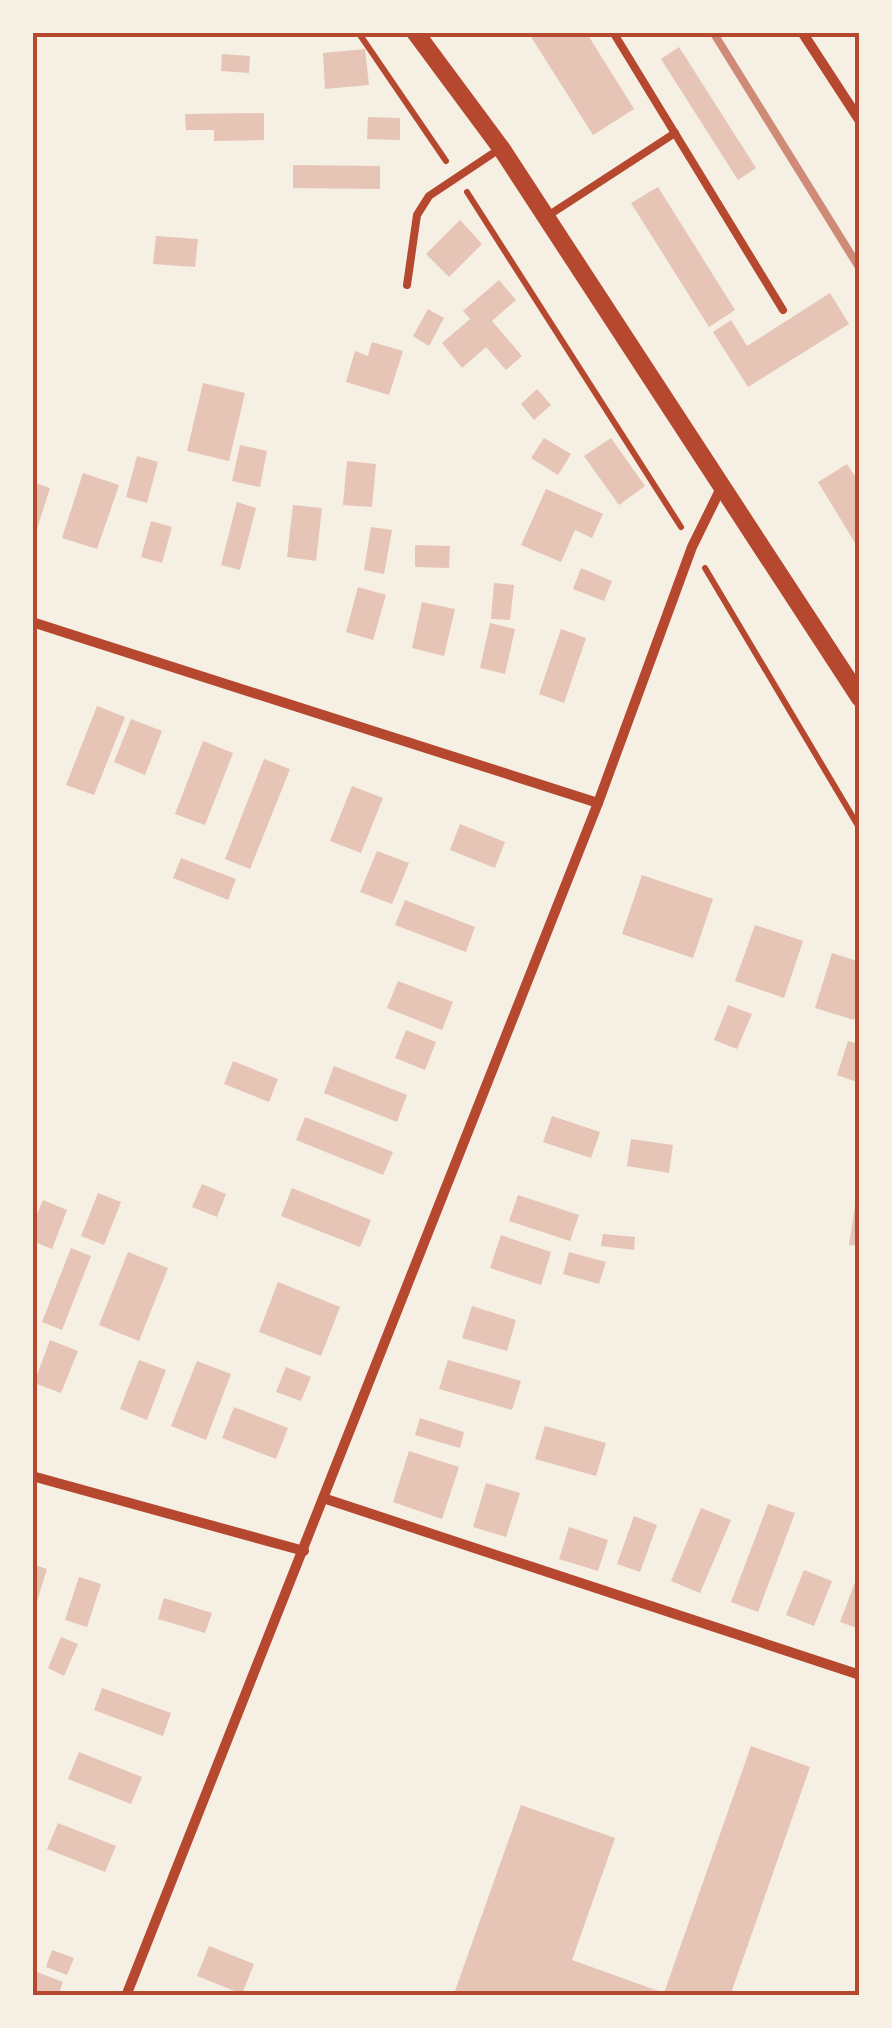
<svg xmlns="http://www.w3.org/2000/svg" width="892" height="2028" viewBox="0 0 892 2028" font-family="Inter,sans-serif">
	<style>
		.building { fill: #e6c5b7 }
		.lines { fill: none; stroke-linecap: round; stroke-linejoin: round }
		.path { stroke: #b5482f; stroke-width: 6 }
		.service { stroke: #b5482f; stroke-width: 8 }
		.minor { stroke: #b5482f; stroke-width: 10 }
		.tertiary { stroke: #b5482f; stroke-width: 18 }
		.rail { stroke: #cf8b77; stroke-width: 8 }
		.neatline { fill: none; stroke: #b5482f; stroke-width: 4 }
	</style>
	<rect width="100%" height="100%" fill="#f6efe4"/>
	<g class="building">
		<polygon points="528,32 586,32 634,109 593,135"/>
		<polygon points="679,47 756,168 738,180 661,59"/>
		<polygon points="365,49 369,85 325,89 323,53"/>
		<polygon points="222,54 250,56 249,73 221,71"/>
		<polygon points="264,113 264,140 214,141 214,130 186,130 185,114"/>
		<polygon points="368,117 400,118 400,140 367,139"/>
		<polygon points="293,165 380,166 380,189 293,188"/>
		<polygon points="658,187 735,310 709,327 631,203"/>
		<polygon points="460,220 482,244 449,277 426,254"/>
		<polygon points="156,236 198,239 195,267 153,264"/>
		<polygon points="499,280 516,300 492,321 522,356 506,370 486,347 462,368 442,343 470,319 463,311"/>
		<polygon points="830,293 849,324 748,387 713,332 731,320 747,346"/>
		<polygon points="428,309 444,318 429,346 413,336"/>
		<polygon points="372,342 403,351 389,395 346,382 355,351 368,356"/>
		<polygon points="203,383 245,393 229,461 187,451"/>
		<polygon points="537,389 551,405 534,420 521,404"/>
		<polygon points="544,438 571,454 558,475 531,458"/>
		<polygon points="611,438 645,486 619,505 584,456"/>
		<polygon points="240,445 267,451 260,487 232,481"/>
		<polygon points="137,456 158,462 147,503 126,497"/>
		<polygon points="347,461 376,464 372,507 343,505"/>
		<polygon points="847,464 860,484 860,551 818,482"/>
		<polygon points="83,473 119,485 97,549 62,538"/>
		<polygon points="32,482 50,488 36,532 32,531"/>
		<polygon points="546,489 603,514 592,538 575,530 561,562 521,545"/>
		<polygon points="237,502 256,508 240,570 221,565"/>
		<polygon points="293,505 322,508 316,561 287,557"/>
		<polygon points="151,521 172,527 162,563 141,557"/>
		<polygon points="371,527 392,530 384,574 364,570"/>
		<polygon points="415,545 450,546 449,568 415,567"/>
		<polygon points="581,568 612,581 604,601 573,589"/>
		<polygon points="494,583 514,585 510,620 491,619"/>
		<polygon points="358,587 386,595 373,640 346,632"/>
		<polygon points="422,602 455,609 444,656 412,648"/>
		<polygon points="490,623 515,629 505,674 480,668"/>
		<polygon points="561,629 586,638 564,703 539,694"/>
		<polygon points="97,706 125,717 94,795 66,785"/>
		<polygon points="131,719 162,731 145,775 114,762"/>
		<polygon points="203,741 233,753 205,825 175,814"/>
		<polygon points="264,759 290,769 250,869 225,859"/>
		<polygon points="352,786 383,798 361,853 330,841"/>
		<polygon points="460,824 505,842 495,868 450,850"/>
		<polygon points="377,851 409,863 392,904 360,892"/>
		<polygon points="181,858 236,879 228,900 173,878"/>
		<polygon points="642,875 713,899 693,958 622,934"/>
		<polygon points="405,900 475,927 466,952 395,925"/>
		<polygon points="755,925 803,941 784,998 735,981"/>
		<polygon points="832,953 860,962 860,1000 854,1020 815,1008"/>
		<polygon points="398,981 453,1002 442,1030 387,1008"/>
		<polygon points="728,1005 752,1014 737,1049 714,1040"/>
		<polygon points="406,1030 436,1042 425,1070 395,1058"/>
		<polygon points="848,1041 860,1044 860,1083 837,1075"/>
		<polygon points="233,1061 278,1079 269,1102 224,1084"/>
		<polygon points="334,1066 407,1095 397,1122 324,1093"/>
		<polygon points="552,1116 600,1132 591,1158 543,1142"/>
		<polygon points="305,1117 393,1152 383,1175 296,1140"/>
		<polygon points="631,1139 673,1145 669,1173 627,1166"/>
		<polygon points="202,1184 226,1194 217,1217 192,1207"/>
		<polygon points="292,1188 371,1220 360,1247 281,1216"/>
		<polygon points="98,1193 121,1202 104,1245 81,1236"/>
		<polygon points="518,1195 579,1215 570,1241 509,1221"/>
		<polygon points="43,1200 67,1210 52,1249 32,1241 32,1226"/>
		<polygon points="855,1205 860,1205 860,1246 849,1245"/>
		<polygon points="603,1234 635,1237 634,1250 601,1246"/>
		<polygon points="501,1235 551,1252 541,1285 490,1268"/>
		<polygon points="71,1248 91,1256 62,1330 42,1322"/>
		<polygon points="128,1252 168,1268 139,1341 99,1325"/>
		<polygon points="569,1252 606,1262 599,1284 563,1274"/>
		<polygon points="278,1282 340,1307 321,1356 259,1332"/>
		<polygon points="472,1306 516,1320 507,1351 462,1338"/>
		<polygon points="50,1340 78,1351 61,1393 34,1383"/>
		<polygon points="139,1360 166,1370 147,1420 120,1409"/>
		<polygon points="448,1360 521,1381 512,1410 439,1389"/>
		<polygon points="197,1361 231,1374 206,1440 171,1426"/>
		<polygon points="286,1367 311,1377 301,1401 276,1392"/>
		<polygon points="234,1407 288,1428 276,1459 222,1438"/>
		<polygon points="420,1418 464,1432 460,1448 415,1435"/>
		<polygon points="545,1426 606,1443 596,1476 535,1459"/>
		<polygon points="409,1451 459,1467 442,1519 393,1502"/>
		<polygon points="486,1483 520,1493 506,1537 473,1527"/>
		<polygon points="768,1504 795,1513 758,1612 731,1602"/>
		<polygon points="701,1508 731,1520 700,1593 671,1581"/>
		<polygon points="634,1516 657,1525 640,1572 617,1564"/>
		<polygon points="569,1527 608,1540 598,1571 559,1559"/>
		<polygon points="32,1564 47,1569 33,1614 32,1614"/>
		<polygon points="860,1569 860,1629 840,1622"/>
		<polygon points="804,1570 832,1581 814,1626 786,1615"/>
		<polygon points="79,1577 101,1584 87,1627 65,1620"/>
		<polygon points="164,1598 212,1613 205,1633 158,1619"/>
		<polygon points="61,1637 78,1644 64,1676 48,1668"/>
		<polygon points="102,1688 171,1713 163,1736 94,1710"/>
		<polygon points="751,1746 810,1767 730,1996 467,1996 455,1991 521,1805 615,1838 572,1960 664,1993"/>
		<polygon points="79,1752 142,1777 131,1804 68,1779"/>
		<polygon points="58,1823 116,1846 105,1872 47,1849"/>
		<polygon points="209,1946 254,1964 242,1994 197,1976"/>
		<polygon points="52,1950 74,1958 67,1975 46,1967"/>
		<polygon points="32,1970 63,1982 58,1996 32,1996"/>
	</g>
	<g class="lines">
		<g class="path">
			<polyline points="358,32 446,161"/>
			<polyline points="467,192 681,527"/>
			<polyline points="705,568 860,829"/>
		</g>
		<g class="service">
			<polyline points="613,32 783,310"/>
			<polyline points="546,217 675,133"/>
			<polyline points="407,285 417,215 429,196 501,148"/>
		</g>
		<g class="minor">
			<polyline points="802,32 860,121"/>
			<polyline points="32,622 598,803"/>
			<polyline points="32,1476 304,1551"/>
			<polyline points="326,1499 860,1675"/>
			<polyline points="126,1996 598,803 692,547 722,486"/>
		</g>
		<polyline class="tertiary" points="415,32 501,148 860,698"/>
		<polyline class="rail" points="713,32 860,269"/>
	</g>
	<rect width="892" height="2028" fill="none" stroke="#f6efe4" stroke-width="70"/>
	<rect x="35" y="35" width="822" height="1958" class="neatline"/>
</svg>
